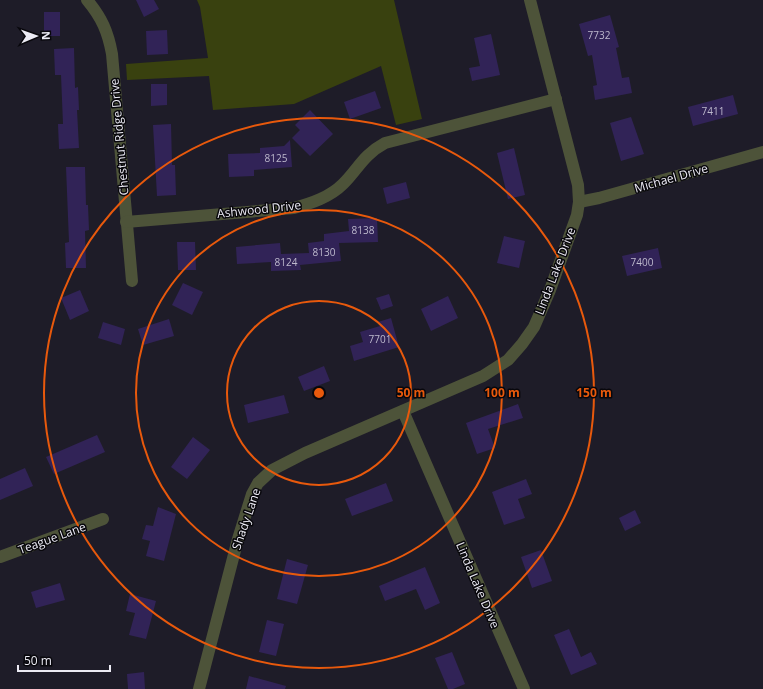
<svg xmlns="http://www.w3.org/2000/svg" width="763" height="689" viewBox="0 0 763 689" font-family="'Open Sans',sans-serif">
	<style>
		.green { fill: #39410f }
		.building { fill: #312357 }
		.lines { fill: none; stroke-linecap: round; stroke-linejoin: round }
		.minor { stroke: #4d5339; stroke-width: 12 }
		.ring { fill: none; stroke: #e8590c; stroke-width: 2 }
		.labels { text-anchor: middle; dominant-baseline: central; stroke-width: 3; stroke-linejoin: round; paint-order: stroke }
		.number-label { font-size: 10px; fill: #bdb9cd }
		.street-label { font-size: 12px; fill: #ecebf4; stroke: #08070c }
		.centre { fill: #e8590c; stroke: #08070c; stroke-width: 2 }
		.ring-label { font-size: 12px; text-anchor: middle; font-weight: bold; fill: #e8590c; stroke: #08070c; stroke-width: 3; stroke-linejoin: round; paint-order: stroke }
	</style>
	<rect width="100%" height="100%" fill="#1e1c28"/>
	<polygon class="green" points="197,0 394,0 422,119 396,125 381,66 294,104 213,110 209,76 127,80 126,64 208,58 200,7"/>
	<g class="building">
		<polygon points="136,0 154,0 159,9 144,17"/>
		<rect x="44" y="12" width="16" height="24"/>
		<polygon points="610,15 619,47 616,48 622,78 629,77 632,93 595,100 593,86 597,85 592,55 588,56 579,24"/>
		<polygon points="167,30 168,54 147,55 146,31"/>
		<polygon points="491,34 500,75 472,81 469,68 480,66 474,38"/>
		<polygon points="74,48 75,88 78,87 79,110 77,110 79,148 59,149 58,124 63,124 61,75 55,75 54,49"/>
		<polygon points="151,84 167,84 167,105 151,106"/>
		<polygon points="375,91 381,108 350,119 344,102"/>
		<polygon points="733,95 738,114 693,126 688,107"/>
		<polygon points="310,110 333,134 310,156 292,138 300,130 295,125"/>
		<polygon points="631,117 644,154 621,161 610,123"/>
		<polygon points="171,124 172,165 175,165 176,195 157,196 153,125"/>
		<polygon points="290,140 292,167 254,170 254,176 229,177 228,154 260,153 260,148 284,146"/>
		<polygon points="514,148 525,195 508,199 497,153"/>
		<polygon points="66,167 85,167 86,205 88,205 89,230 85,231 86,268 66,268 65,243 69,242"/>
		<polygon points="406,182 410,198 387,204 383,188"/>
		<polygon points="377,218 378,242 339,243 341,261 300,265 301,270 271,271 271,262 237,264 236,247 280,243 281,254 309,253 308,243 324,241 324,234 349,231 348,219"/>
		<polygon points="504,236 525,241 519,268 497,263"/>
		<polygon points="177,242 195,242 196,270 178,270"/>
		<polygon points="658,248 662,268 627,276 622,256"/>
		<polygon points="183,283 203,292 192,315 172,305"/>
		<polygon points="80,290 89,311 70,320 61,298"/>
		<polygon points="389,294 393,306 381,310 376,298"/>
		<polygon points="448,296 458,318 431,331 421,309"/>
		<polygon points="391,318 399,347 354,361 350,346 363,342 360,332 380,326 378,322"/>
		<polygon points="169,319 174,336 143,345 138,329"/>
		<polygon points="103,322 125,329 121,345 98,338"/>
		<polygon points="324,366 330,381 304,391 298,377"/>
		<polygon points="284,395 289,413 248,423 244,405"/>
		<polygon points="518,404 523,418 488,429 495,448 477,454 466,423"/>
		<polygon points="97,435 105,452 54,474 46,457"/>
		<polygon points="193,437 210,450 187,479 171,467"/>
		<polygon points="25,468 33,486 0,500 0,479"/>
		<polygon points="526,479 532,494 518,499 525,518 504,525 492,492"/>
		<polygon points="386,483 393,501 352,516 345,499"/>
		<polygon points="158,507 176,514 164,561 146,556 150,541 142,539 146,525 153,526"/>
		<polygon points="635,510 641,523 625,531 619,518"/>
		<polygon points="541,550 552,581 532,588 521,557"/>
		<polygon points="287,559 308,565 297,604 277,599"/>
		<polygon points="425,567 440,603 425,610 416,589 385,601 379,586"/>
		<polygon points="60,583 65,600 36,608 31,592"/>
		<polygon points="130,594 156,601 146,639 129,635 135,613 126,611"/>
		<polygon points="267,620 284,624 276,656 259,652"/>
		<polygon points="569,629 581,657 591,652 597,664 571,675 554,635"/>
		<polygon points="452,652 465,684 453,689 448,689 435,658"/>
		<polygon points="144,672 145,689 128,689 127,674"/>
		<polygon points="249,676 286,686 285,689 246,689"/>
	</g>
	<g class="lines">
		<g class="minor">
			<path d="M87,0C102,18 108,32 112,54L132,281"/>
			<polyline points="579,202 599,198 763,152"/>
			<path d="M126,222L294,208C312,203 330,197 343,184C359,168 363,155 385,143L556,99"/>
			<polyline points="403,411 524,689"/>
			<polyline points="0,557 103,519"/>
			<polyline points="199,689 238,539 252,494 258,483 272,470 305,453 483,376 508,360 522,344 534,327 550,290 577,215 579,202 578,185 530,0"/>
		</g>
	</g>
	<g class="ring">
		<circle cx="319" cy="393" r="92"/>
		<circle cx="319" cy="393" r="183"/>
		<circle cx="319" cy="393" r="275"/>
	</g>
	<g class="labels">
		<g class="number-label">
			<text x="599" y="35">7732</text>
			<text x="713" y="111">7411</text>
			<text x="276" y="158">8125</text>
			<text x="363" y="230">8138</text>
			<text x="324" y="252">8130</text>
			<text x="286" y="262">8124</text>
			<text x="642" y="262">7400</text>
			<text x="380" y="339">7701</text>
		</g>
		<g class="street-label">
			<text transform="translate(119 137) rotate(-95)">Chestnut Ridge Drive</text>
			<text transform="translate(671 178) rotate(-16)">Michael Drive</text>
			<text transform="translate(259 209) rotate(-6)">Ashwood Drive</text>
			<text transform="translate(555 271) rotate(-69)">Linda Lake Drive</text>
			<text transform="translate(246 519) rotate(-71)">Shady Lane</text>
			<text transform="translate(52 538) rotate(-20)">Teague Lane</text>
			<text transform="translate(478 585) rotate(67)">Linda Lake Drive</text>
		</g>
	</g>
	<circle cx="319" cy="393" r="6" class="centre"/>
	<g class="ring-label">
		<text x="411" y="397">50 m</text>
		<text x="502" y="397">100 m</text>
		<text x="594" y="397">150 m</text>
	</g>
	<g transform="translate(36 36) rotate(88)" stroke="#08070c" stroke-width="3" paint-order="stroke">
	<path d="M0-3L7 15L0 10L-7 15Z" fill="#ecebf4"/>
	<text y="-6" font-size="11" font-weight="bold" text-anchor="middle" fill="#ecebf4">N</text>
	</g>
	<path d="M18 665v6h92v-6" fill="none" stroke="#ecebf4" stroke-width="2"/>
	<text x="24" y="665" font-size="12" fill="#ecebf4" stroke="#08070c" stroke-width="3" paint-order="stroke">50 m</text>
</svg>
